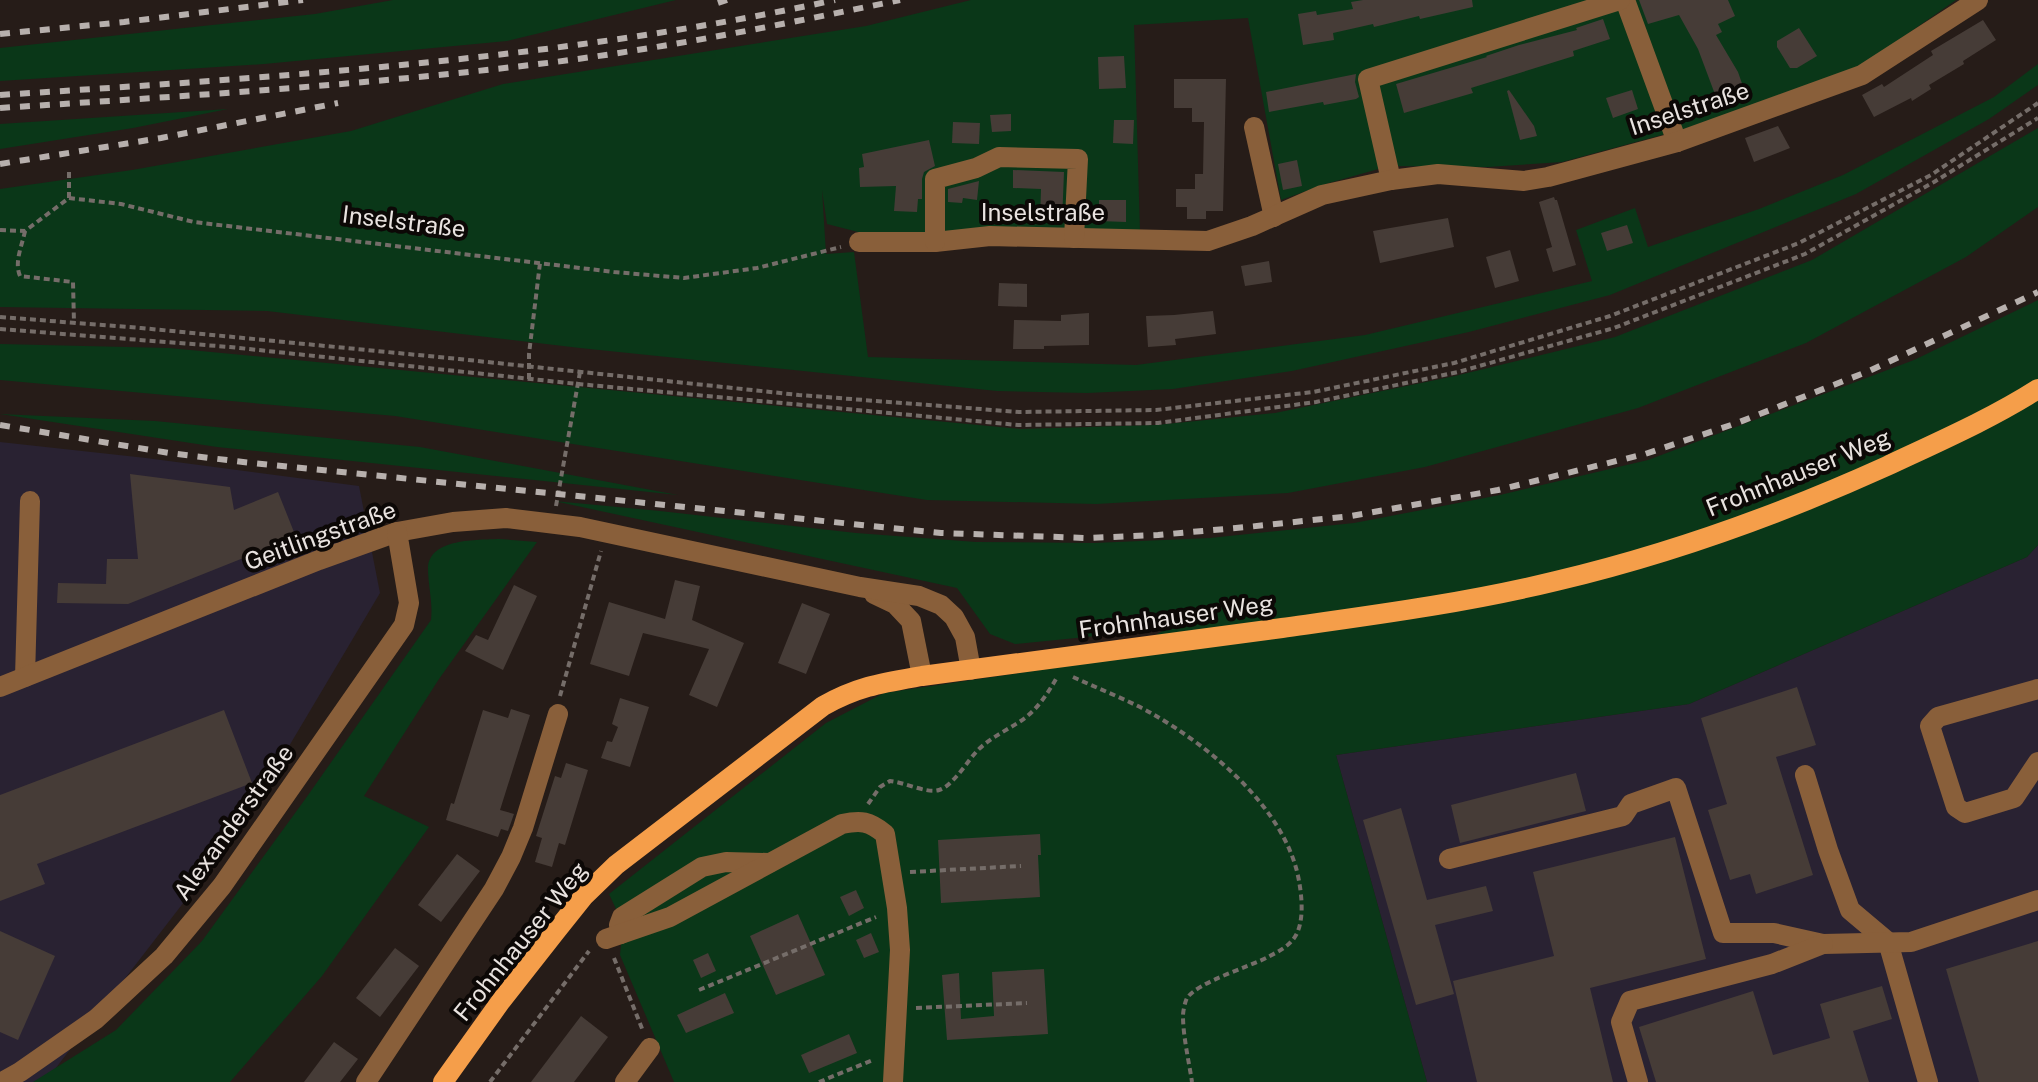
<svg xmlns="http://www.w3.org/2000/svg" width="2038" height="1082" viewBox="0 0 2038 1082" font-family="'Public Sans',sans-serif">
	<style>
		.industrial { fill: #292232 }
		.green { fill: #0a3718 }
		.building { fill: #463c37 }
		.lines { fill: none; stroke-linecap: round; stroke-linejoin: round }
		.path { stroke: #756d69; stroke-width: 4; stroke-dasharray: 6 4; stroke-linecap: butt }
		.minor { stroke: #895f3a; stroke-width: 20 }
		.major { stroke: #f59e4a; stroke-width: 20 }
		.rail { stroke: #b7b0ad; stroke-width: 6; stroke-dasharray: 10 10; stroke-linecap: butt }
		.labels { text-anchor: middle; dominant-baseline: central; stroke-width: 8; stroke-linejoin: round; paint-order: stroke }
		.street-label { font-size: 24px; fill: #e9e3e0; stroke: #0c0806 }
	</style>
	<rect width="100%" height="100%" fill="#261c18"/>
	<g class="industrial">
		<polygon points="0,442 146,458 359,486 380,593 238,832 45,1082 0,1082"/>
		<polygon points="2038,545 2038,1082 1427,1082 1336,755 1689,704 2027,557"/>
	</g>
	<g class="green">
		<polygon points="393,0 676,0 507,41 264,64 0,81 0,48 315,14"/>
		<polygon points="971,0 1956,0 1853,72 1684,129 1562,162 1488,167 1389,166 1329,183 1281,200 1248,18 1134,25 1140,232 921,235 866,234 827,224 822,190 826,254 854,252 868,357 1136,365 1365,335 1592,281 1576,230 1635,208 1648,247 1759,209 1843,175 1994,97 2038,64 2038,85 1989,119 1856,194 1610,295 1469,332 1292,371 1173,389 1087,393 997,391 580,348 267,311 0,307 0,189 132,170 351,131 503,84 866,26"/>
		<polygon points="228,109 133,128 0,149 0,124"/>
		<polygon points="2038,128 2038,207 1966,257 1806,343 1638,408 1425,467 1288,493 1096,504 927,500 395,416 0,380 0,344 169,348 1020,429 1157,425 1275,413 1455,376 1615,337 1812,260"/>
		<polygon points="2038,300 2038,545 2027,557 1689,704 1336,755 1427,1082 674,1082 620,955 623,924 609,894 826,723 884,693 1115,659 1166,629 1015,644 990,634 957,588 554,501 660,511 856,533 976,542 1094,543 1210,538 1354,523 1500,495 1648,460 1914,360"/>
		<polygon points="0,414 155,421 420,447 678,495 217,447"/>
		<path d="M499,539L537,542L439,679L364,796L429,827L322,976L230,1082H33L116,1030L202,941L306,798L431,620C433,601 428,586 428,568C429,538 478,540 499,539Z"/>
	</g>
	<g class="building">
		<polygon points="1363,0 1472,0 1473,7 1420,19 1419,16 1374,27 1373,24 1333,33 1334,40 1303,45 1298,14 1316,11 1317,15 1353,9 1351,2"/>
		<polygon points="1639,0 1728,0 1735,16 1718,24 1722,32 1716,35 1738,72 1746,95 1719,105 1698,49 1679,15 1648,24"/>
		<polygon points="1603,19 1610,39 1573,51 1574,56 1471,88 1473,93 1404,113 1396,84 1487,57 1486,56 1519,45 1577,30 1576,28"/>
		<polygon points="1983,20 1996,40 1963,61 1964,64 1929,85 1931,89 1912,101 1911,98 1874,117 1862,95 1882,84 1884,87 1933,55 1931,51"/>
		<polygon points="1799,28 1817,56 1797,68 1790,68 1777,47 1777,41"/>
		<polygon points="1124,56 1126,88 1099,89 1098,57"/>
		<polygon points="1356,74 1355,82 1359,97 1356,99 1324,105 1323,102 1269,112 1266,92"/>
		<polygon points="1174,79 1226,79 1223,211 1206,211 1206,219 1187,219 1187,207 1176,207 1176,189 1195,189 1195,174 1203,174 1204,122 1192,122 1192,108 1174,108"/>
		<polygon points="1509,90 1534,126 1537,136 1520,140 1507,91"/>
		<polygon points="1632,90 1638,109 1613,118 1606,98"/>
		<polygon points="1011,114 1011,131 992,132 990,115"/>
		<polygon points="1114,120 1134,120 1133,144 1113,143"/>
		<polygon points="953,122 980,123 979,144 952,143"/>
		<polygon points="1778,126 1790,148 1754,162 1745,138"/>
		<polygon points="929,140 935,166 924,172 922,179 922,199 918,199 917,212 894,211 896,186 860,187 859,168 864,167 862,154"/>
		<polygon points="1297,160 1302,186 1283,190 1278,164"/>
		<polygon points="1013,170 1064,172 1062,222 1040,221 1041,189 1013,188"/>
		<polygon points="979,181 977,200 963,198 962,203 948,202 948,189"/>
		<polygon points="1554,197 1555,200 1557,200 1576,265 1553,272 1546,249 1552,247 1539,202"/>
		<polygon points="1099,200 1126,200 1126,222 1099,221"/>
		<polygon points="1448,218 1454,247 1380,263 1373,231"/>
		<polygon points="1627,225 1633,243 1607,251 1601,233"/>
		<polygon points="1510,250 1519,281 1495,288 1486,257"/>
		<polygon points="1269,261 1272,282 1245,286 1241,266"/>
		<polygon points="999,283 1027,284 1027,307 998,306"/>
		<polygon points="1213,311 1216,334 1175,339 1176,345 1148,347 1146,316 1174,315"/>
		<polygon points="1089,313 1089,345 1044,346 1044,349 1013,349 1014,320 1061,321 1061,315"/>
		<polygon points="130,474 230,487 234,510 278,492 296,537 128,604 57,603 58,583 106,584 107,559 138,559"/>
		<polygon points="675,580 700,586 692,620 744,643 717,707 689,695 709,649 643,633 629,676 590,664 609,602 665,619"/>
		<polygon points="514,585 537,596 503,670 465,651 476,635 488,640"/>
		<polygon points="802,603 830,614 806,674 778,663"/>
		<polygon points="1797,687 1816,745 1776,757 1813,875 1756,894 1750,874 1730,880 1708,810 1727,804 1701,718"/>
		<polygon points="620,698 649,707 630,767 601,758 607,741 612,742 618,727 612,724"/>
		<polygon points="511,709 530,715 500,810 514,814 508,831 501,829 498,837 446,820 451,803 454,804 483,710 508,718"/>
		<polygon points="224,710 252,783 37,864 45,884 0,901 0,795"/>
		<polygon points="566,763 588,770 565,845 559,843 552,867 535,862 542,838 536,836 555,776 561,778"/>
		<polygon points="1576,773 1586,811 1460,843 1451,805"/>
		<polygon points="1401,808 1427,900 1486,886 1493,911 1435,925 1454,994 1416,1005 1363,820"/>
		<polygon points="1040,834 1041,855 1038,855 1040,897 941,903 938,840"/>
		<polygon points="1675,837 1706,959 1590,988 1613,1082 1477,1082 1453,981 1554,956 1533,872"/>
		<polygon points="457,854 480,871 441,922 418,905"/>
		<polygon points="856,890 864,908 849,916 840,897"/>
		<polygon points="798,914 825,975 776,995 750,936"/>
		<polygon points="0,931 55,956 18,1040 0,1032"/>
		<polygon points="871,933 879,952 864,958 856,940"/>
		<polygon points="2038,941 2038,1082 1979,1082 1946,969"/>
		<polygon points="395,948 419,966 380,1017 356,998"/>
		<polygon points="708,953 716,971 701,978 693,960"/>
		<polygon points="1044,969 1048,1034 947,1040 942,975 959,973 961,1019 994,1016 992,972"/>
		<polygon points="1882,986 1892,1019 1853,1031 1869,1082 1656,1082 1639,1027 1753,991 1773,1055 1830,1038 1820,1004"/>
		<polygon points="725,993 734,1013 686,1033 677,1015"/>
		<polygon points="581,1016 608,1037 574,1082 531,1082"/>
		<polygon points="849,1034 857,1053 809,1073 801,1055"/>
		<polygon points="334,1042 358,1059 340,1082 304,1082"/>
	</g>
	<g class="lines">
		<g class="path">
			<polyline points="69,198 69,171"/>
			<polyline points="0,230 25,231 69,198 121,204 194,222 614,272 684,278 757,268 841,247"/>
			<path d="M25,231C22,246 14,262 20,276L73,282L74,323"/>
			<polyline points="0,317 141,328 459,359 799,395 1019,412 1156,410 1313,392 1454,363 1610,316 1799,243 1931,175 2038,103"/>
			<polyline points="0,329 230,347 578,384 1018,425 1158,423 1316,402 1458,372 1614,328 1805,254 1934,182 2038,118"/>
			<polyline points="529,379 529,354 540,263"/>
			<polyline points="556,506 580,372"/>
			<path d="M1073,677C1099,689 1126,699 1151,713C1211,747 1287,810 1299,881C1302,897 1304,921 1296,935C1290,946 1279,951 1268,957C1249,967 1198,982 1187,998C1185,1002 1183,1011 1183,1016C1183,1036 1189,1062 1192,1082"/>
			<polyline points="560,696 601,551"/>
			<path d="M868,804L880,787L890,781C904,782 927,794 939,790C953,786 968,760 978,750C992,736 1010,729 1025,718C1038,708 1048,693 1056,679"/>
			<polyline points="910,872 1021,866"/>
			<polyline points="614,958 643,1031"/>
			<polyline points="699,990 876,917"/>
			<polyline points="916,1008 1027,1003"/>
			<polyline points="490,1082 589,951"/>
			<polyline points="819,1082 873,1060"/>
		</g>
		<g class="minor">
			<polyline points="1625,0 1677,142"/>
			<polyline points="1254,127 1274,217"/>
			<polyline points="1391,180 1368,79 1620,0"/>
			<polyline points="859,242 935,242 990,236 1208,241 1252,226 1322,195 1391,180 1438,174 1524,181 1548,177 1677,142 1862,75 1978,0"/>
			<polyline points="935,242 935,179 976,168 999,157 1078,159 1074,238"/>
			<polyline points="874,594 895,604 911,621 922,676"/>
			<polyline points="25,677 30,501"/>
			<polyline points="0,687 319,560 397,532 453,522 506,518 580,527 860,587 919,596 941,605 954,617 965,637 971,670"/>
			<polyline points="2038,689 1938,717 1930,726 1956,807 1965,813 2014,798 2038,762"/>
			<polyline points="1805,775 1828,850 1850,910 1888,942 1928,1082"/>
			<polyline points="1449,859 1623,816 1631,804 1676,788 1723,933 1774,933 1823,944 1911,942 2038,900"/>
			<polyline points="621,934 619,925 622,917 702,867 726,862 769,863"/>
			<path d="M606,939L670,917L842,824C861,820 869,821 885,834L897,908L900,950L893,1082"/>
			<polyline points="2,1082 20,1072 96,1019 164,956 222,886 404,625 409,603 397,532"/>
			<polyline points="366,1082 494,889 511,857 523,828 558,714"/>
			<polyline points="625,1082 650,1048"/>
			<polyline points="1638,1082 1621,1022 1630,1001 1772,964 1823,944"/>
		</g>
		<path class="major" d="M443,1082L501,1001L556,931L584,896L616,865L823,706C859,686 882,683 922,676C1042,660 1162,644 1282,628C1374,615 1466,603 1556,581C1670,554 1781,514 1887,466C1938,442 1991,419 2038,389"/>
		<g class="rail">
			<polyline points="718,3 727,0"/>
			<polyline points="0,34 124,22 303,0"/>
			<path d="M0,95C280,77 560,60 835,0"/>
			<path d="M0,108C185,96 370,85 555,62C671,47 785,24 900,0"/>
			<polyline points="0,164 161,138 338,103"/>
			<polyline points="0,425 169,453 243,462 941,533 1087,538 1158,535 1247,527 1351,516 1498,490 1645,454 1737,423 1869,371 2038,292"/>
		</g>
	</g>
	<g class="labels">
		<g class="street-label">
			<text transform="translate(1689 108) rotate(-18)">Inselstraße</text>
			<text x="1043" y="212">Inselstraße</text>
			<text transform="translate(404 221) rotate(7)">Inselstraße</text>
			<text transform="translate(1798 472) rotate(-22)">Frohnhauser Weg</text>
			<text transform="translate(320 535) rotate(-20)">Geitlingstraße</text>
			<text transform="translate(1176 616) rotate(-8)">Frohnhauser Weg</text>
			<text transform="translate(233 822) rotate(-54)">Alexanderstraße</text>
			<text transform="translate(520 941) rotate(-51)">Frohnhauser Weg</text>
		</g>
	</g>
</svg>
